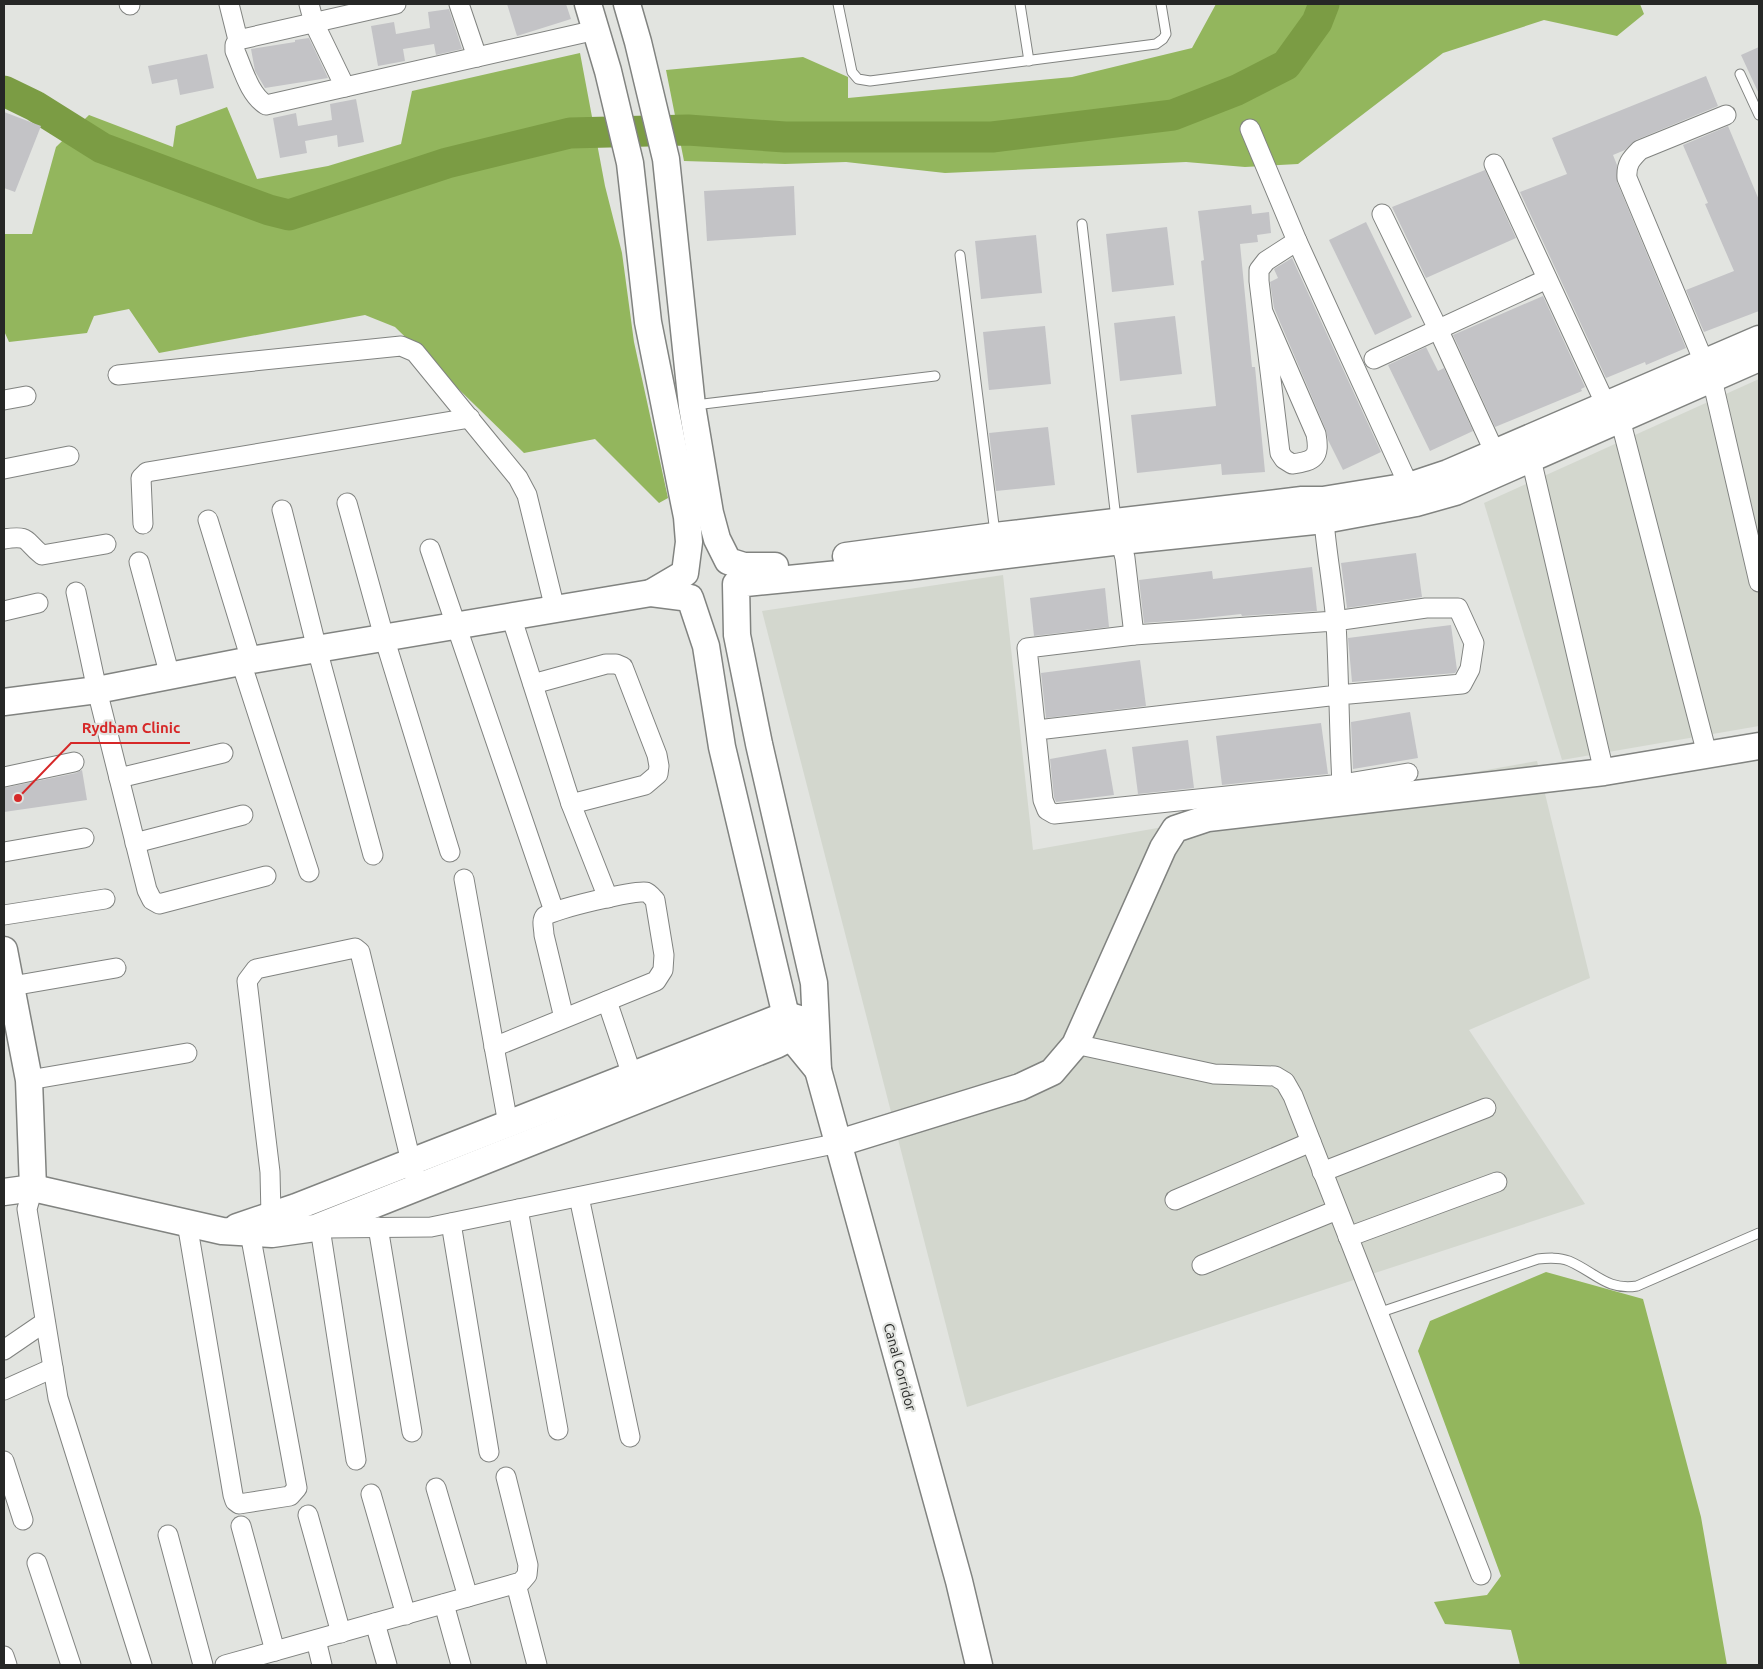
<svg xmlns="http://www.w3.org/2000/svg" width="1763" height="1669" viewBox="0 0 1763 1669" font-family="Ubuntu,sans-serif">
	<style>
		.built { fill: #d3d7ce }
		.forest { fill: #93b65d }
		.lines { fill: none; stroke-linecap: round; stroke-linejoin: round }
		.river { stroke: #7b9c44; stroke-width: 31 }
		.building { fill: #c3c3c6 }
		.lane-casing { stroke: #818380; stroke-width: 11 }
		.street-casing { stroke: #818380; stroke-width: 21 }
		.secondary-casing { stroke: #818380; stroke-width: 29 }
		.lane { stroke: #fff; stroke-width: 9 }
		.street { stroke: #fff; stroke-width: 19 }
		.secondary { stroke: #fff; stroke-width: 26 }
		.labels { text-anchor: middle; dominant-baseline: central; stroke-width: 4.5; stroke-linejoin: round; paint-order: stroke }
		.street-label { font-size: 14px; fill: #262726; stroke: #e2e4e0 }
		.leader { fill: none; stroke: #d62828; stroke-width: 2 }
		.callout-dot { fill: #d62828; stroke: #e2e4e0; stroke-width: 2 }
		.callout-label { font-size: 15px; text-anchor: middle; font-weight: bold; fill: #d62828; stroke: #e2e4e0; stroke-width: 4.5; stroke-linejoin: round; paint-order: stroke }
	</style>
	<rect width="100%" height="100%" fill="#e2e4e0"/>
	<g class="built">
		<polygon points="1759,379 1759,726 1562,760 1484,503"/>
		<polygon points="1003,575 1033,850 1537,761 1590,978 1469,1030 1585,1204 967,1407 762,611"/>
	</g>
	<g class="forest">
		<polygon points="1216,4 1640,4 1644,14 1617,36 1544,20 1443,53 1298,164 1245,167 1186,162 945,173 846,162 785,164 684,161 666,70 803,57 848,77 848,98 1072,77 1192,48"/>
		<polygon points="580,53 605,186 622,253 634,342 668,498 659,503 595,439 524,453 395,327 365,315 159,353 129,309 94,316 87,333 9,342 4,331 4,234 32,234 56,147 89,115 173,147 176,126 227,107 257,179 328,166 401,144 412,91"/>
		<polygon points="1546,1272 1643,1299 1701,1517 1727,1665 1520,1665 1511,1630 1445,1624 1434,1602 1487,1595 1501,1576 1418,1351 1430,1321"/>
	</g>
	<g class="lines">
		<polyline class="river" points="4,91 35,106 102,148 269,210 289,215 447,163 570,133 688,130 785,137 992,137 1173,115 1237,90 1286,65 1317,22 1324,4"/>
	</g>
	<g class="building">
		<polygon points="507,4 566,4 571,19 517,36"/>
		<polygon points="449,9 462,49 436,55 434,44 403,49 405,61 378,66 371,26 394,22 396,34 430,28 428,12"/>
		<polygon points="309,38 328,78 265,88 255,71 251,49 295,42 295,40"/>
		<polygon points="1759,47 1759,94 1741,55"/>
		<polygon points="207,54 214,88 180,95 177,79 152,84 148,66"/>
		<polygon points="1706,76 1718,106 1636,140 1625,150 1613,155 1617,165 1617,182 1686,348 1646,365 1645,362 1606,378 1520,192 1567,174 1552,138"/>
		<polygon points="356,99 364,142 338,147 337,135 305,141 307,153 280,158 273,118 296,113 298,126 332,120 330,104"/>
		<polygon points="4,112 41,126 15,192 4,188"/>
		<polygon points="1728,126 1759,200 1759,311 1704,332 1686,290 1734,271 1705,204 1708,203 1683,145"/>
		<polygon points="1485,170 1516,238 1426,278 1392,207"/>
		<polygon points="794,186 796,235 707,241 704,191"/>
		<polygon points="1251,205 1252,214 1269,212 1271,233 1257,235 1258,242 1240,244 1252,367 1255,367 1265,472 1222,475 1221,464 1137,473 1131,415 1216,406 1201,261 1204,260 1198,211"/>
		<polygon points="1366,222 1412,317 1375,335 1329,240"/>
		<polygon points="1167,227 1174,285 1112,292 1106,234"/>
		<polygon points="1036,235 1042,293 981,299 975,241"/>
		<polygon points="1292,258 1381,452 1343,470 1328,440 1326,430 1274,308 1270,282 1278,278 1274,269"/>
		<polygon points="1543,296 1585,387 1581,389 1582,391 1495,427 1453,335"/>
		<polygon points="1175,316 1182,374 1120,381 1114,323"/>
		<polygon points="1045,326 1051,384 989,390 983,332"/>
		<polygon points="1426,347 1438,371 1444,368 1473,431 1430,451 1388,365"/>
		<polygon points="1048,427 1055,485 996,491 989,433"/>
		<polygon points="1416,553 1422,597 1347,608 1341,563"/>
		<polygon points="1312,567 1317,611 1242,616 1241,614 1196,619 1144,623 1139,580 1212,571 1213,579"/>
		<polygon points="1105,588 1109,627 1034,636 1030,598"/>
		<polygon points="1451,625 1457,670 1455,673 1352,682 1348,638"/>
		<polygon points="1140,660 1146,706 1046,718 1041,673"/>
		<polygon points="1410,712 1418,758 1353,769 1351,722"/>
		<polygon points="1321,723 1328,774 1222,785 1216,736"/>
		<polygon points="1188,740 1194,788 1138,794 1132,747"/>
		<polygon points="1106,749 1114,795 1056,802 1054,797 1050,759"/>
		<polygon points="82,770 87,800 4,812 4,788 76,773"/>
	</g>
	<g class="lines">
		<g class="lane-casing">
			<g id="lane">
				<polyline points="838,4 852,72 858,79 870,81 1156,44 1163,39 1166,34 1161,4"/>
				<polyline points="1020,4 1029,61"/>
				<polyline points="1740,74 1759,115"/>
				<polyline points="1082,224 1116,519"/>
				<polyline points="960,255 995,533"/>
				<polyline points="695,405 935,376"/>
				<path d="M1378,1313L1538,1259C1548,1258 1559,1257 1569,1261C1595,1272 1607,1291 1637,1286L1759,1233"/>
			</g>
		</g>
		<g class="street-casing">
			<g id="street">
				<polyline points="129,4 130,5"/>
				<polyline points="229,4 238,40"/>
				<polyline points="309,4 314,23 345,87"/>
				<path d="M396,4L238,40L235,45V51C243,69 249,94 266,105L596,30"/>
				<polyline points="459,4 477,57"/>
				<polyline points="1250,129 1297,241 1409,486"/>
				<polyline points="1494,164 1606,405"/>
				<polyline points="1382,214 1438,329 1495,453"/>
				<path d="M1263,312L1316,434C1320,457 1315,461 1292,464L1284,459L1280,453L1259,281V270L1266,261L1297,241"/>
				<polyline points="1374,359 1547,279"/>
				<path d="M1704,362L1627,178C1626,164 1631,159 1640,150L1726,115"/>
				<polyline points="118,375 401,346 415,352 518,478 527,495 555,609"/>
				<polyline points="1712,379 1759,582"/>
				<polyline points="4,400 26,396"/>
				<polyline points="1620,419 1707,754"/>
				<polyline points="1531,459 1604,772"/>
				<polyline points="4,469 69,456"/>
				<polyline points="347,503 384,637 450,852"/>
				<polyline points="282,510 317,649 373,855"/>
				<polyline points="208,520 251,660"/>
				<polyline points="143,524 141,478 147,472 470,418"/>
				<polyline points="1118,531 1125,558 1134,635"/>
				<path d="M4,539C31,535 24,541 42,555L106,544"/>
				<polyline points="430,549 554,911"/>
				<polyline points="139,562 170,676"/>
				<polyline points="76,592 97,690 147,890 152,900 159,904 266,876"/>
				<polyline points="4,611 38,603"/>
				<polyline points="511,616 571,804 608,898"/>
				<polyline points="241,662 309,872"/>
				<polyline points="533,684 606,664 616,664 623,667 657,755 659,766 658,774 645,785 571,804"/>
				<path d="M1037,730L1338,695L1462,684L1470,669L1474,643L1458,608H1426L1335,621L1134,635L1027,648L1043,800L1047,810L1054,814L1342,784C1339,730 1339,676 1336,623C1333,584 1325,546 1323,508"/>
				<polyline points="4,777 74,762"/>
				<polyline points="119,778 223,753"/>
				<polyline points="1342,784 1408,773"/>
				<polyline points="135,843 243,815"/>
				<polyline points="4,852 84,838"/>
				<polyline points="464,879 508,1124"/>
				<polyline points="4,915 105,899"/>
				<polyline points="12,986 116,968"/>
				<polyline points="607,1001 636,1087"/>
				<polyline points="1075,1044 1214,1074 1275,1076 1285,1082 1293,1096 1481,1575"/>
				<path d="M494,1047L656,981L663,970L664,955L655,900C653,898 649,893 646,892C639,889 550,910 545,916C541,921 544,929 544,935L564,1018"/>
				<polyline points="29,1080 187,1053"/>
				<polyline points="1322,1172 1486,1108"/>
				<polyline points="33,1188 27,1209 58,1398 142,1665"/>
				<polyline points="579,1197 630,1437"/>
				<polyline points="1175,1200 1311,1142"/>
				<polyline points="518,1209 558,1430"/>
				<polyline points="271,1216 270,1172 247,981 256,969 355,948 360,952 414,1174"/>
				<polyline points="187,1223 233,1495 235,1501 239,1504 290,1496 297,1488 250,1233"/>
				<polyline points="451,1223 489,1452"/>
				<polyline points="378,1227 412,1432"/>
				<polyline points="320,1228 356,1460"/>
				<polyline points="326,1228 431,1227 839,1143"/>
				<polyline points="1348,1237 1497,1182"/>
				<polyline points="1202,1265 1337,1210"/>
				<polyline points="4,1350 45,1322"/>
				<polyline points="4,1390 53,1368"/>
				<polyline points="4,1461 23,1520"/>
				<polyline points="436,1488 468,1597"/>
				<polyline points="371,1494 406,1615"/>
				<polyline points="308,1515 341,1633"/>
				<polyline points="241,1526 275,1651"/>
				<polyline points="168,1535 203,1665"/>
				<polyline points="37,1563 71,1665"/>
				<polyline points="516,1584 537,1665"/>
				<polyline points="444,1604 461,1665"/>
				<polyline points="375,1623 387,1665"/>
				<polyline points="316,1640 322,1665"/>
				<polyline points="4,1656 7,1665"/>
				<polyline points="225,1665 521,1582 527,1575 528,1565 506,1477"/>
			</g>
		</g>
		<g class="secondary-casing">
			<g id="secondary">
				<polyline points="588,4 608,71 630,163 648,322 687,517 689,542 685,573 651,593"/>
				<polyline points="627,4 638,42 666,159 692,406 710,513 717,539 728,561 744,566 775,566"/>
				<polyline points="846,556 995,536 1302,500 1323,500 1409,486 1448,473 1759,339"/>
				<polyline points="4,702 97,690 251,660 651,593 690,598 706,646 722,747 791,1037 818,1070"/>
				<polyline points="4,950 29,1080 33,1188"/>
				<polyline points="839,1143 1020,1087 1052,1072 1075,1045 1163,848 1175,829 1208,818 1604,772 1759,746"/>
				<polyline points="4,1192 33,1188 222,1231 272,1234 315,1228 776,1045 807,1029"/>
				<polyline points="237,1227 296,1207 786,1015 803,1020"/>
				<polyline points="979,1665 959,1581 818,1070 814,983 759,744 737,635 736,584 909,567 1121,541 1324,520 1416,503 1455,492 1759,358"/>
			</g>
		</g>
		<use href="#lane" class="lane"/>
		<use href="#street" class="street"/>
		<use href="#secondary" class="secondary"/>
	</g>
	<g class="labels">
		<g class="street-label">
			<text transform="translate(900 1367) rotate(75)">Canal Corridor</text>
		</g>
	</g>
	<path class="leader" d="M18 798L71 743H190"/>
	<circle class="callout-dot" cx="18" cy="798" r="5"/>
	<g class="callout-label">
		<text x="131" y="733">Rydham Clinic</text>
	</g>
	<rect width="1763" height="1669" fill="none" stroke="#262726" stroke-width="10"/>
</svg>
